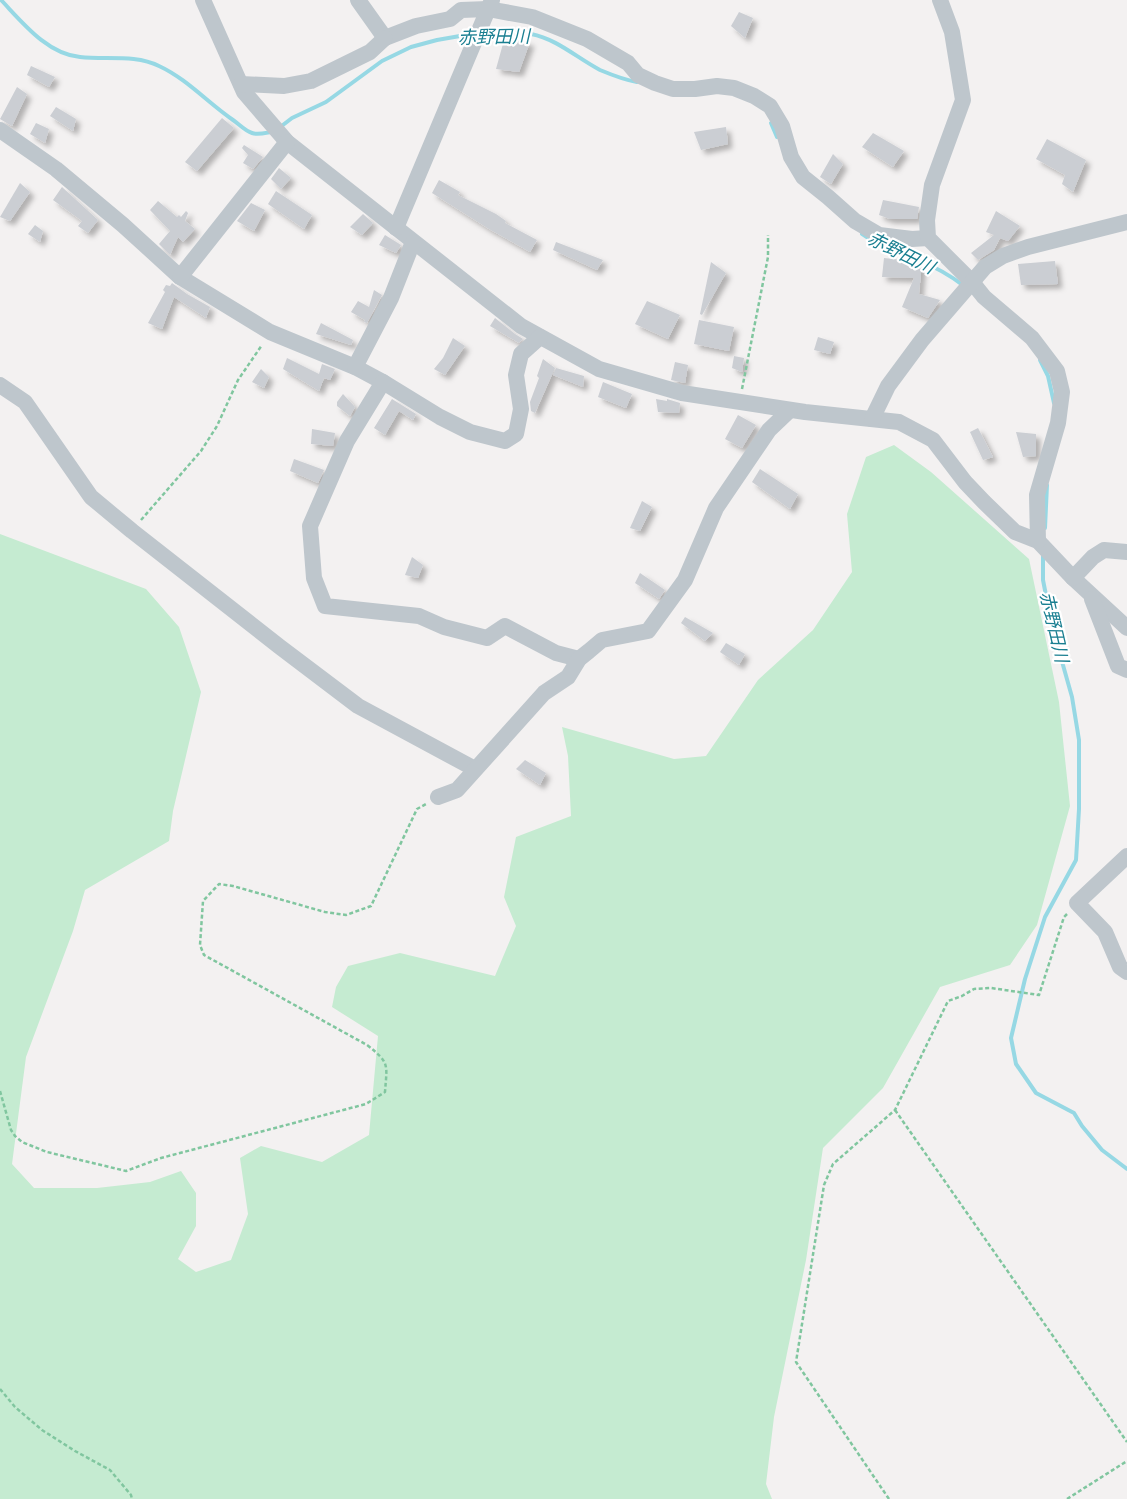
<svg xmlns="http://www.w3.org/2000/svg" width="1127" height="1499" viewBox="0 0 1127 1499" font-family="'Fira Sans Condensed','Noto Sans JP',sans-serif">
	<style>
		.green { fill: #c5ebd1 }
		.lines { fill: none; stroke-linecap: round; stroke-linejoin: round }
		.stream { stroke: #96d8e4; stroke-width: 4 }
		.building { fill: #cbced3; filter: url(#shadow) }
		.path { stroke: #80c69f; stroke-width: 2.5; stroke-dasharray: 4 2.5; stroke-linecap: butt }
		.minor { stroke: #bec6cc; stroke-width: 16 }
		.labels { text-anchor: middle; dominant-baseline: central; stroke-width: 4.5; stroke-linejoin: round; paint-order: stroke }
		.water-label { font-size: 18px; font-style: italic; fill: #1a7f91; stroke: #fff }
	</style>
	<defs>
		<filter id="shadow"><feDropShadow dx="4.5" dy="4.5" stdDeviation="2.5" flood-color="#0004"/></filter>
	</defs>
	<rect width="100%" height="100%" fill="#f3f1f1"/>
	<polygon class="green" points="894,445 931,472 1029,559 1059,702 1070,806 1037,925 1010,965 940,987 883,1088 823,1148 806,1260 774,1417 766,1484 772,1499 0,1499 0,534 146,589 179,627 201,692 173,811 169,841 85,890 73,931 26,1057 12,1164 34,1188 97,1188 150,1182 181,1171 196,1193 196,1226 178,1259 196,1272 231,1260 248,1214 240,1158 261,1146 322,1162 369,1135 378,1036 332,1007 336,987 348,966 400,953 495,976 516,926 504,897 516,837 571,816 568,756 562,727 674,759 706,756 758,680 813,630 852,572 847,514 866,457"/>
	<g class="lines">
		<g class="stream">
			<path d="M1,0C22,22 47,54 80,57C106,60 135,54 159,66C187,79 208,103 233,120C239,124 245,131 252,133C258,135 265,133 271,132"/>
			<path d="M481,36C497,35 515,30 531,34C557,39 577,58 600,70C612,75 624,80 637,82"/>
			<polyline points="771,123 777,137"/>
			<polyline points="279,128 292,118 326,102 382,61 411,47 437,40 460,36 463,38 471,37"/>
			<path d="M862,234C881,248 895,251 916,259C933,266 950,275 964,286"/>
			<polyline points="1040,360 1048,376 1054,403"/>
			<polyline points="1045,528 1047,485"/>
			<polyline points="1043,555 1043,580 1052,626 1072,697 1079,740 1079,809 1076,860 1045,917 1025,979 1011,1038 1016,1064 1036,1093 1074,1113 1082,1126 1102,1150 1127,1169"/>
		</g>
	</g>
	<g class="building">
		<polygon points="739,12 753,18 745,38 731,26"/>
		<polygon points="506,33 515,33 515,38 530,42 519,72 496,69"/>
		<polygon points="31,66 55,77 49,87 27,75"/>
		<polygon points="17,87 27,94 12,126 0,119"/>
		<polygon points="56,107 76,119 73,131 50,116"/>
		<polygon points="222,118 234,128 197,171 185,162"/>
		<polygon points="36,123 49,129 45,143 30,134"/>
		<polygon points="726,127 728,144 701,150 694,132"/>
		<polygon points="873,133 904,151 893,167 862,147"/>
		<polygon points="1047,139 1086,160 1073,192 1062,184 1065,175 1036,159"/>
		<polygon points="244,145 263,157 253,169 243,163 248,155 242,148"/>
		<polygon points="833,154 843,164 831,184 820,177"/>
		<polygon points="279,168 291,178 281,189 271,179"/>
		<polygon points="439,180 460,192 458,195 496,214 506,221 505,223 537,240 530,252 489,229 432,193"/>
		<polygon points="20,183 30,192 10,221 0,217"/>
		<polygon points="62,187 98,220 88,233 78,226 82,221 53,200"/>
		<polygon points="276,191 312,215 304,229 268,204"/>
		<polygon points="883,200 919,207 917,219 890,219 879,215"/>
		<polygon points="158,201 177,217 179,215 181,217 186,211 188,213 185,221 195,229 183,242 178,237 170,255 159,244 170,231 150,210"/>
		<polygon points="251,203 265,210 254,231 237,221"/>
		<polygon points="996,211 1020,226 1008,241 1000,238 994,250 978,260 971,253 994,235 986,232"/>
		<polygon points="363,214 373,223 362,235 350,227"/>
		<polygon points="35,225 43,231 40,242 28,234"/>
		<polygon points="385,235 401,245 396,253 379,245"/>
		<polygon points="556,242 603,260 597,270 553,250"/>
		<polygon points="884,258 922,262 919,294 940,300 928,318 902,307 914,278 882,277"/>
		<polygon points="1055,261 1058,284 1021,285 1018,264"/>
		<polygon points="711,262 726,273 702,315 700,314"/>
		<polygon points="172,283 187,294 210,307 206,318 174,297 162,329 148,323 165,292 163,290 166,285 170,286"/>
		<polygon points="374,290 382,295 367,323 364,322 365,320 351,312 358,301 369,307"/>
		<polygon points="647,301 680,315 668,339 635,324"/>
		<polygon points="495,318 515,334 523,339 519,343 490,326"/>
		<polygon points="699,320 734,327 729,351 694,344"/>
		<polygon points="321,323 353,340 351,345 316,334"/>
		<polygon points="818,337 834,342 830,354 814,350"/>
		<polygon points="453,338 465,346 445,375 434,369 443,358"/>
		<polygon points="734,356 744,358 742,372 732,368"/>
		<polygon points="287,358 319,374 322,364 335,369 330,380 324,378 319,391 283,369"/>
		<polygon points="543,359 555,368 535,413 531,411 530,402 539,378 537,376"/>
		<polygon points="675,362 688,365 685,383 671,380"/>
		<polygon points="556,368 584,376 583,387 553,375"/>
		<polygon points="261,369 269,377 264,388 252,382"/>
		<polygon points="603,382 632,394 626,408 598,397"/>
		<polygon points="343,394 355,407 350,416 337,406 337,402"/>
		<polygon points="392,399 416,414 413,420 399,411 385,435 374,428"/>
		<polygon points="656,399 667,401 667,399 680,403 679,413 658,412"/>
		<polygon points="738,415 756,425 742,448 725,439"/>
		<polygon points="978,428 993,457 983,460 970,432"/>
		<polygon points="312,429 335,433 333,446 311,444"/>
		<polygon points="1016,432 1036,434 1036,456 1023,457"/>
		<polygon points="294,459 324,470 318,483 290,471"/>
		<polygon points="760,469 798,494 790,509 752,482"/>
		<polygon points="642,501 652,507 640,531 630,528"/>
		<polygon points="412,557 423,565 418,578 405,575"/>
		<polygon points="640,573 665,590 659,599 635,583"/>
		<polygon points="685,617 713,633 705,641 681,623"/>
		<polygon points="726,643 745,654 739,665 720,652"/>
		<polygon points="525,760 546,773 540,785 516,769"/>
	</g>
	<g class="lines">
		<g class="path">
			<polyline points="742,389 768,257 768,235"/>
			<polyline points="141,520 201,451 217,426 238,380 262,345"/>
			<path d="M0,1091L11,1130L15,1136L22,1142L47,1152L126,1171L161,1158L366,1104L385,1092C387,1064 390,1063 367,1045L204,955L200,945L203,901L219,884L233,886L325,912L346,915L371,906L417,809L426,804"/>
			<polyline points="895,1110 1127,1442"/>
			<polyline points="0,1389 15,1407 42,1430 75,1451 110,1470 131,1495 132,1499"/>
			<polyline points="889,1499 796,1362 824,1185 833,1164 895,1110 948,1001 962,996 974,989 991,988 1039,995 1064,917 1068,913"/>
			<polyline points="1067,1499 1127,1461"/>
		</g>
		<g class="minor">
			<polyline points="203,0 244,92 287,142 521,326 599,369 682,393 805,412 899,422 933,440 965,482 984,502 1015,532 1038,541 1073,578 1127,628"/>
			<polyline points="358,0 385,38 416,26 450,19 461,10 488,9 532,17 587,39 628,63 638,75 655,83 673,89 695,89 717,86 734,88 754,96 770,106 782,126 791,157 803,177 828,197 855,221 879,235 912,239 928,238"/>
			<polyline points="940,0 952,32 963,100 932,185 927,220 928,238 972,282 984,297 1032,338 1057,371 1062,392 1058,423 1037,495 1038,541"/>
			<polyline points="241,84 284,86 311,81 370,52 385,38"/>
			<polyline points="0,130 56,169 123,225 180,277 270,332 355,367 383,382 347,441 310,526 314,578 325,606 419,616 444,627 487,638 505,626 556,653 579,659"/>
			<polyline points="396,228 492,0"/>
			<polyline points="180,277 287,142"/>
			<polyline points="355,367 391,298 413,242"/>
			<polyline points="383,382 440,417 470,432 505,441 516,434 521,409 516,375 521,354 540,337"/>
			<polyline points="0,385 25,402 91,497 132,531 280,647 358,706 475,769"/>
			<polyline points="872,419 888,386 922,340 985,267 1003,256 1028,247 1127,222"/>
			<polyline points="1073,578 1093,557 1104,550 1127,552"/>
			<polyline points="1092,599 1118,666 1127,670"/>
			<polyline points="438,797 457,790 544,693 568,677 579,659 589,651 602,640 648,631 685,580 716,508 769,430 790,410"/>
			<polyline points="1127,856 1077,903 1105,932 1120,967 1127,972"/>
		</g>
	</g>
	<g class="labels">
		<g class="water-label">
			<text transform="translate(494 37) rotate(-1)">赤野田川</text>
			<text transform="translate(901 253) rotate(26)">赤野田川</text>
			<text transform="translate(1054 627) rotate(77)">赤野田川</text>
		</g>
	</g>
</svg>
